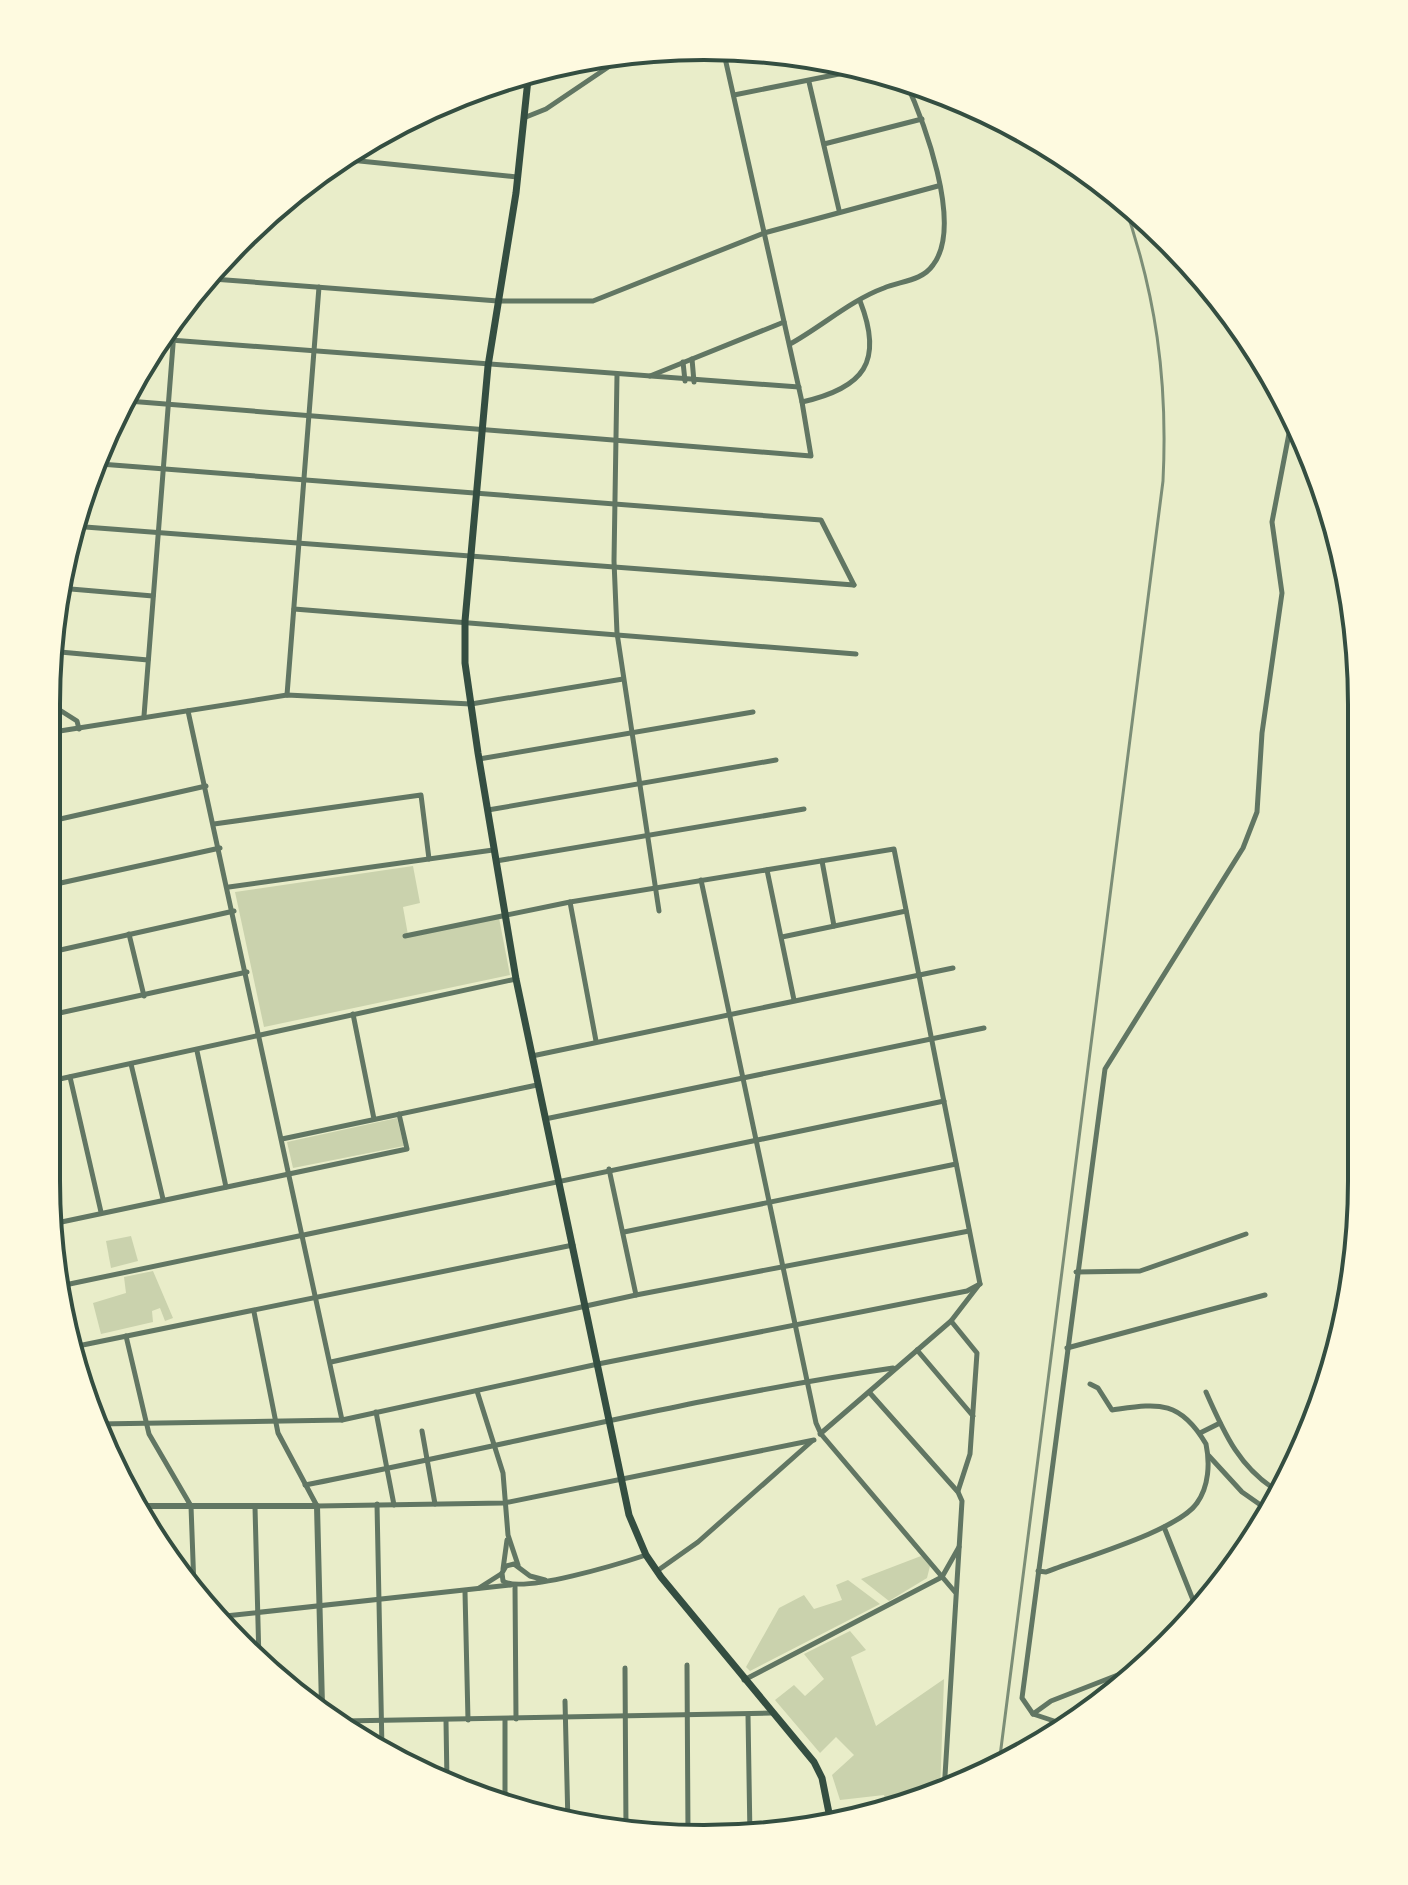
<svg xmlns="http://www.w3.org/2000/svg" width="1408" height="1885" viewBox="0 0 1408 1885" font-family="'Nunito Sans',sans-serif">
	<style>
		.green { fill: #cad2ad }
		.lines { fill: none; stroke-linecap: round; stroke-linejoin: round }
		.minor { stroke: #617663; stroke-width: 5 }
		.tertiary { stroke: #617663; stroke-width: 6 }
		.secondary { stroke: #344e41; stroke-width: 7 }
		.rail { stroke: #7c8e77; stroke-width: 3 }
		.rim { fill: none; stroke: #344e41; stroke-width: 4 }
	</style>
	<rect width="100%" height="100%" fill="#e9edc9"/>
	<g class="green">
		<polygon points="413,866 420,903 403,907 408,935 499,918 510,975 264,1027 235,892"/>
		<polygon points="397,1118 404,1146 293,1168 287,1142"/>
		<polygon points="131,1236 138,1261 111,1268 106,1241"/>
		<polygon points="153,1271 173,1318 165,1321 160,1308 152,1311 153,1322 101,1334 93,1303 126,1293 124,1277"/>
		<polygon points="921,1556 930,1566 927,1578 889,1601 861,1579"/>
		<polygon points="848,1580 880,1604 750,1671 746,1667 779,1608 804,1595 814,1609 842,1600 836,1585"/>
		<polygon points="850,1631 866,1650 851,1657 876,1726 944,1679 940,1793 886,1805 884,1795 840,1800 832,1775 854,1755 836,1737 820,1753 775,1700 794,1685 805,1696 824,1679 804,1654"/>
	</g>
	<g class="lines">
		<g class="minor">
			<polyline points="809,82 839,210"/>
			<polyline points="734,95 864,69"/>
			<polyline points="526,117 546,109 629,53"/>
			<polyline points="824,144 922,119"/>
			<polyline points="340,159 517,177"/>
			<polyline points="213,279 498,301 593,301 764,233 938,186"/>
			<polyline points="157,339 799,387"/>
			<path d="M790,344C821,327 851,300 884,288C901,281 922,281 933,265C964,225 923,119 904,78"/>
			<polyline points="692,359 694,382"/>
			<polyline points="683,362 685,381"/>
			<polyline points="617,375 614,561 617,633 659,911"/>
			<polyline points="650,376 784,322"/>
			<polyline points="128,401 811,456 802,402 723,49"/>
			<path d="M802,402C864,388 884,362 860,301"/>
			<polyline points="100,464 821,520 854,585"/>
			<polyline points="72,526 854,585"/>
			<polyline points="59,588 153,596"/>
			<polyline points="294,609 856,654"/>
			<polyline points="49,651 148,660"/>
			<polyline points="287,695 319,287"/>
			<polyline points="47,702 77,721 79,729"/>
			<polyline points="188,711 342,1420"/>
			<polyline points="144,716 175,319"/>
			<polyline points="47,733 287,695 471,704 623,679"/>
			<polyline points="479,759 753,712"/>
			<polyline points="488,810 776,760"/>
			<polyline points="47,822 206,786"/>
			<polyline points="214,824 421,795 429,859"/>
			<polyline points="496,861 804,809"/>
			<polyline points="822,861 834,926"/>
			<polyline points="767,870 794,1000"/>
			<polyline points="701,880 816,1423 821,1434 955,1592"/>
			<polyline points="47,886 220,848"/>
			<polyline points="229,887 493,850"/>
			<polyline points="570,902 596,1041"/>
			<polyline points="129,934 144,996"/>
			<polyline points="405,936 570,902 894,849 980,1284"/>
			<polyline points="782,937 906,911"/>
			<polyline points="47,953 234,911"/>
			<polyline points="353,1014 374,1119"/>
			<polyline points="46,1016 247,972"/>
			<polyline points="197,1051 226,1187"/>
			<polyline points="532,1056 953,968"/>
			<polyline points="131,1064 163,1199"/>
			<polyline points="70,1077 101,1212"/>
			<polyline points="46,1082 516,979"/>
			<polyline points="545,1119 984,1028"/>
			<polyline points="282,1139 537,1085"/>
			<polyline points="609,1169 636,1295"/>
			<polyline points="52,1224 407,1149 399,1114"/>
			<polyline points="624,1232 956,1164"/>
			<polyline points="1076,1272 1140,1271 1246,1234"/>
			<polyline points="60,1286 944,1101"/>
			<polyline points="254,1312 278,1433 317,1506 504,1503 814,1440"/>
			<polyline points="951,1321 977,1353 970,1454 958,1491"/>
			<polyline points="126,1336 149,1434 191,1506 194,1588"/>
			<polyline points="68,1348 573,1245"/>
			<polyline points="1067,1348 1265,1295"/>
			<polyline points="917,1350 973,1416"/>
			<polyline points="331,1362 636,1295 969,1231"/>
			<polyline points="477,1391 503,1473 508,1535 518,1565"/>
			<polyline points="869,1392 958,1492 962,1501 944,1792"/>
			<path d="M1206,1392C1224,1433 1240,1470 1281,1493"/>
			<polyline points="376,1412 394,1505"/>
			<polyline points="98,1424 342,1420 598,1364 967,1291 980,1284"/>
			<polyline points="422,1431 435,1504"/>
			<polyline points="1200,1433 1220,1423"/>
			<polyline points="820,1434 951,1321 978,1286"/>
			<polyline points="1209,1456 1242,1492 1272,1513"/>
			<path d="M305,1485C501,1447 695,1397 893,1368"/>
			<polyline points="377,1504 382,1749"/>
			<polyline points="255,1507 259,1661"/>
			<polyline points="1164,1527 1199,1615"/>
			<polyline points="503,1569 507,1540"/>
			<polyline points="657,1571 698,1542 812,1441"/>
			<path d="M1038,1571L1046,1572C1081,1558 1178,1531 1197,1503C1209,1486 1210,1463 1206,1444C1179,1398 1156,1404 1112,1410L1098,1388L1090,1384"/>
			<path d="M545,1580L530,1576L514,1564L506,1566L502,1573L503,1581C522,1594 622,1563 646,1555"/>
			<polyline points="515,1585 516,1719"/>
			<polyline points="479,1588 501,1574"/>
			<polyline points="465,1592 468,1720"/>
			<polyline points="216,1617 511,1585"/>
			<polyline points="687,1665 688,1834"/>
			<polyline points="625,1668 626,1830"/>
			<polyline points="744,1680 942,1577 959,1547"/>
			<polyline points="565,1701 568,1824"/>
			<polyline points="1033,1714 1051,1701 1146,1664"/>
			<polyline points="748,1715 750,1837"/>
			<polyline points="343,1721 771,1713"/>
			<polyline points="446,1721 447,1782"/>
			<polyline points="1066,1725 1033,1714 1022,1698 1105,1069 1243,848 1257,812 1262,733 1282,593 1272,522 1292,418"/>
			<polyline points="505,1802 505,1719"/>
		</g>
		<polyline class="tertiary" points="132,1506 317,1506 322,1706"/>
		<polyline class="secondary" points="529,70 516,193 488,366 465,621 465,663 478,753 516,979 629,1515 646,1555 661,1577 814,1762 822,1778 830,1818"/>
		<path class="rail" d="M999,1764L1163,481C1168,380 1156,293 1122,198"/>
	</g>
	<path d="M0 0H1408V1885H0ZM704 60H704A644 644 0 0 1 1348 704V1181A644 644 0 0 1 704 1825H704A644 644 0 0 1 60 1181V704A644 644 0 0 1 704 60Z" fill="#fefae0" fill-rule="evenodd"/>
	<path class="rim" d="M704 60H704A644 644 0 0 1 1348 704V1181A644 644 0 0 1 704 1825H704A644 644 0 0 1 60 1181V704A644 644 0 0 1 704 60Z"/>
</svg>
